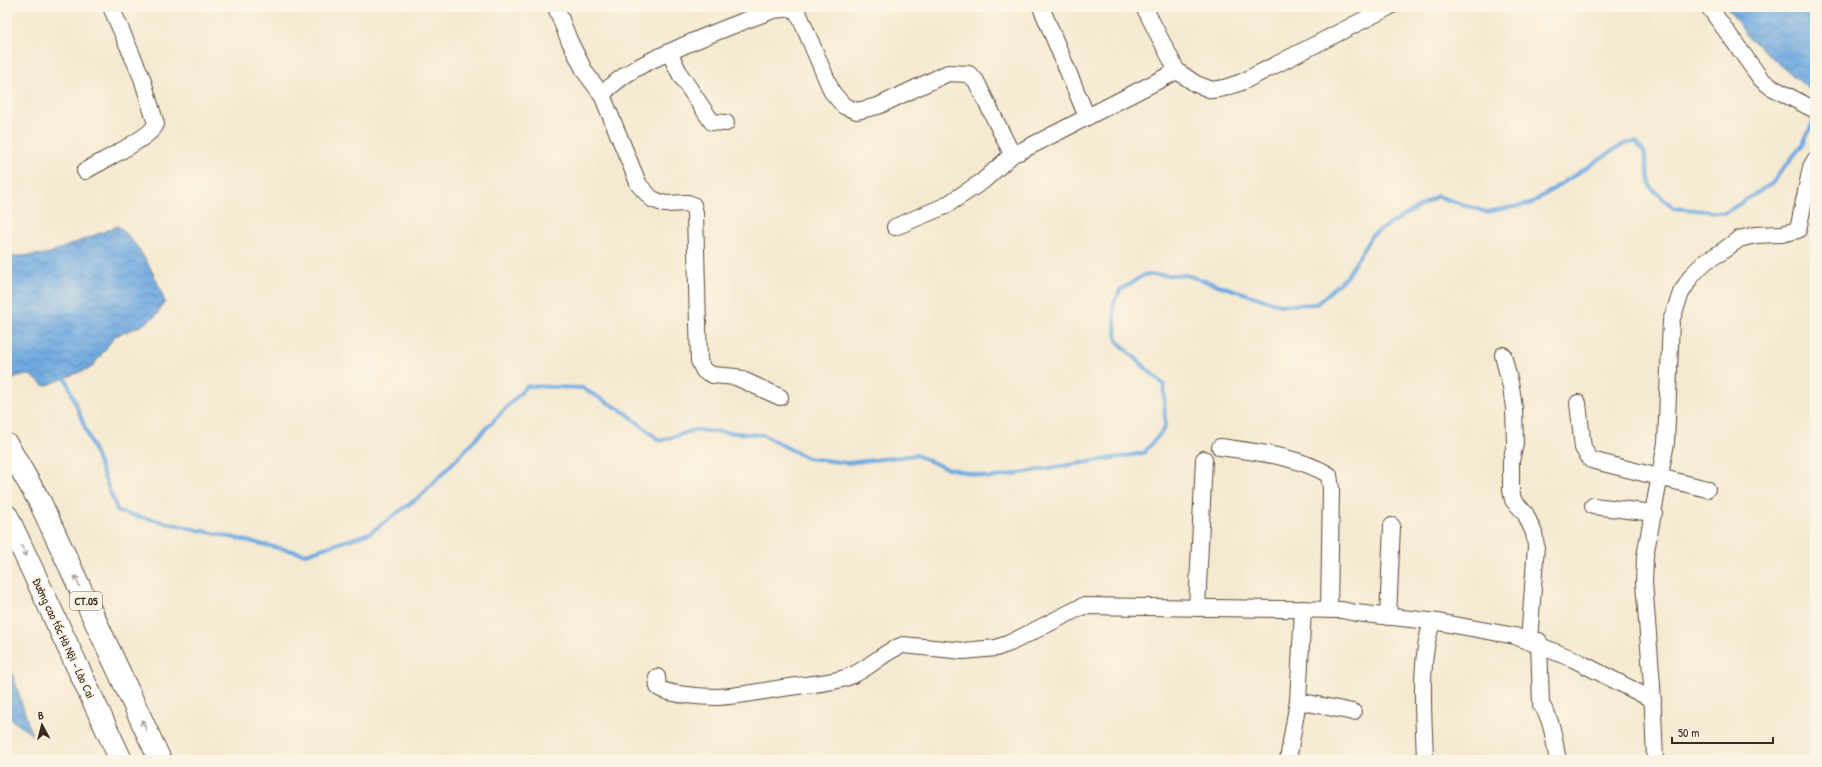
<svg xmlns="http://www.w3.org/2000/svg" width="1822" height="767" viewBox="0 0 1822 767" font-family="'Patrick Hand',sans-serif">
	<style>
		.water { fill: url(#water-waves); stroke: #566a80 }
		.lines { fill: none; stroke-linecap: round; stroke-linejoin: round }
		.stream { stroke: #71aae1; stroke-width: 4 }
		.minor-casing { stroke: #574739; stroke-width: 18 }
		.motorway-casing { stroke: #574739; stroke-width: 24 }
		.minor { stroke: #fff; stroke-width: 16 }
		.motorway { stroke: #fff; stroke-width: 22 }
		.oneway { stroke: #a79f9a }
		.labels { text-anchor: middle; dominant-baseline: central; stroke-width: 3; stroke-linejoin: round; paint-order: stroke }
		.shield { fill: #fcf5e5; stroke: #75675a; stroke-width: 1 }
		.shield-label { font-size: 11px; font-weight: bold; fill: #3b2a1e }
		.street-label { font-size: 12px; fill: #3b2a1e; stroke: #fcf5e5 }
	</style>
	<defs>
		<pattern id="water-waves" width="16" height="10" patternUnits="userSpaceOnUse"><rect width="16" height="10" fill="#71aae1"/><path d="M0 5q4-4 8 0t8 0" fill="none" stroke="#5e8bb6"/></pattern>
	</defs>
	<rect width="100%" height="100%" fill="#fcf5e5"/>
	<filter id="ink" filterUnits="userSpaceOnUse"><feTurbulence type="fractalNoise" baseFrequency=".025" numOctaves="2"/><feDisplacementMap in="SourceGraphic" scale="8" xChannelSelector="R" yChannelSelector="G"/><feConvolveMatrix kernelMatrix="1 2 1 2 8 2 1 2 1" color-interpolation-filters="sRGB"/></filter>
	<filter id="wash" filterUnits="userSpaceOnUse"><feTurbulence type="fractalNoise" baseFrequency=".012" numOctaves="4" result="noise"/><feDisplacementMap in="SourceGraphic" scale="16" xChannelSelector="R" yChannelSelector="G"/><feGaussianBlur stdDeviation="0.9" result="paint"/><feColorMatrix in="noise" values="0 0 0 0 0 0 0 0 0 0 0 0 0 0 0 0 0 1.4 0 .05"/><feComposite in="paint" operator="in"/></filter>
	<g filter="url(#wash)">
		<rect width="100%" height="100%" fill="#f5e9d0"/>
		<g class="water">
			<polygon points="1727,7 1815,7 1815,88 1811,91 1748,37"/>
			<path d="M118,226C140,245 156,275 165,302L157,315L141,326L115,336L92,367L45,386L30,375L17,376L7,386V257L47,254Z"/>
			<polygon points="7,657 32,735 7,716"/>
		</g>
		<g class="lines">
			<polyline class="stream" points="62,377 66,379 118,512 306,554 370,533 423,494 527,386 582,388 626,413 660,441 694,430 763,435 807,458 847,463 916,455 943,467 990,478 1144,453 1165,428 1164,385 1117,341 1113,305 1120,290 1144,275 1186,275 1281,305 1317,304 1347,276 1372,235 1437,196 1486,212 1530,204 1623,144 1636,142 1644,152 1651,188 1674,208 1725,213 1771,184 1803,144 1815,118"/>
		</g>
	</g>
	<g filter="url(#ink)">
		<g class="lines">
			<g class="minor-casing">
				<g id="minor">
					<polyline points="556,7 569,40 585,72 602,95 639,185 652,199 665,204 688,203 693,205 695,213 699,361 704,371 713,375 736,377 780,397"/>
					<polyline points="1041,7 1087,117"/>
					<polyline points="1144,7 1177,71 1196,84 1212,90 1224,88 1242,82 1389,7"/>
					<polyline points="1709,7 1761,79 1771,87 1815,110"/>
					<polyline points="669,52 681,76 712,122 726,123"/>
					<path d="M602,95C622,73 647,62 674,50C706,35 739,23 773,10L794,8L800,17L832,92L844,106L857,111L878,106L948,73L969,74L976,81L1009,148L1014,153L1019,152L1177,71"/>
					<path d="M85,171C99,162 151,138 156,124L142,78L111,7"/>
					<polyline points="895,227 945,206 983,181 1014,153"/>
					<polyline points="1503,355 1511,387 1514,408 1515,444 1511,461 1511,490 1513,500 1525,513 1534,533 1536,546 1529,641"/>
					<polyline points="1578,403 1583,448 1591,460 1707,489"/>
					<path d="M1220,447C1256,452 1298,456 1329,475L1331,489L1329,610"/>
					<polyline points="1593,506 1654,513"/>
					<polyline points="1197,608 1204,459"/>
					<polyline points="1388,617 1392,526"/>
					<path d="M1539,641L1541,705C1553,719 1554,743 1558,760"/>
					<path d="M657,677L658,687C665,695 706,697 717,697C742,696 766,690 790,687C809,684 829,684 848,677C868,670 882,652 903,645L964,651L996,648L1010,643L1083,606L1342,610L1356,613L1438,622L1515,636L1573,659L1653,700"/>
					<polyline points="1298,701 1353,712"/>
					<polyline points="1288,760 1298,701 1303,609"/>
					<path d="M1425,760C1424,718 1418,662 1432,623"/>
					<polyline points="1655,760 1652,685 1644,583 1645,556 1666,443 1671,321 1681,293 1692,275 1706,261 1720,253 1739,239 1755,235 1782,234 1798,230 1811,167 1815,160"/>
				</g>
			</g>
			<g class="motorway-casing">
				<g id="motorway">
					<polyline points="7,445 40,502 160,760"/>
					<polyline points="7,516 121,760"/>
				</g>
			</g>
			<use href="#minor" class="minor"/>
			<use href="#motorway" class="motorway"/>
		</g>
		<defs><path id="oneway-shaft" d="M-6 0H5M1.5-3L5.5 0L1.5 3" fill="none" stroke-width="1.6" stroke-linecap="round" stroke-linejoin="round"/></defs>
		<g class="oneway">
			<use href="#oneway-shaft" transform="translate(24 551) rotate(65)"/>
			<use href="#oneway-shaft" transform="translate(77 581) rotate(-115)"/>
			<use href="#oneway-shaft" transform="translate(144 725) rotate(-115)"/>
		</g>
	</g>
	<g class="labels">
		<rect class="shield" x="70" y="592" width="32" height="18" rx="3"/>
		<g class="shield-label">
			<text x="86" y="601">CT.05</text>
		</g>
		<g class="street-label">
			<text transform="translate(64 638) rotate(65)">Đường cao tốc Hà Nội - Lào Cai</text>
		</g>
	</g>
	<rect width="1822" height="767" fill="none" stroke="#fcf5e5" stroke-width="24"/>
	<g transform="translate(42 725) rotate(353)" stroke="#fcf5e5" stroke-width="3" paint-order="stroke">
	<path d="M0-3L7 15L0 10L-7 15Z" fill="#3b2a1e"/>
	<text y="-6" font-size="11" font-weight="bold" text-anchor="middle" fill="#3b2a1e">B</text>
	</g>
	<path d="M1672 737v6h101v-6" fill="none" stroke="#3b2a1e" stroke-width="2"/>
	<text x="1678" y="737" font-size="12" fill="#3b2a1e" stroke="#fcf5e5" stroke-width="3" paint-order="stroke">50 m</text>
</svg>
